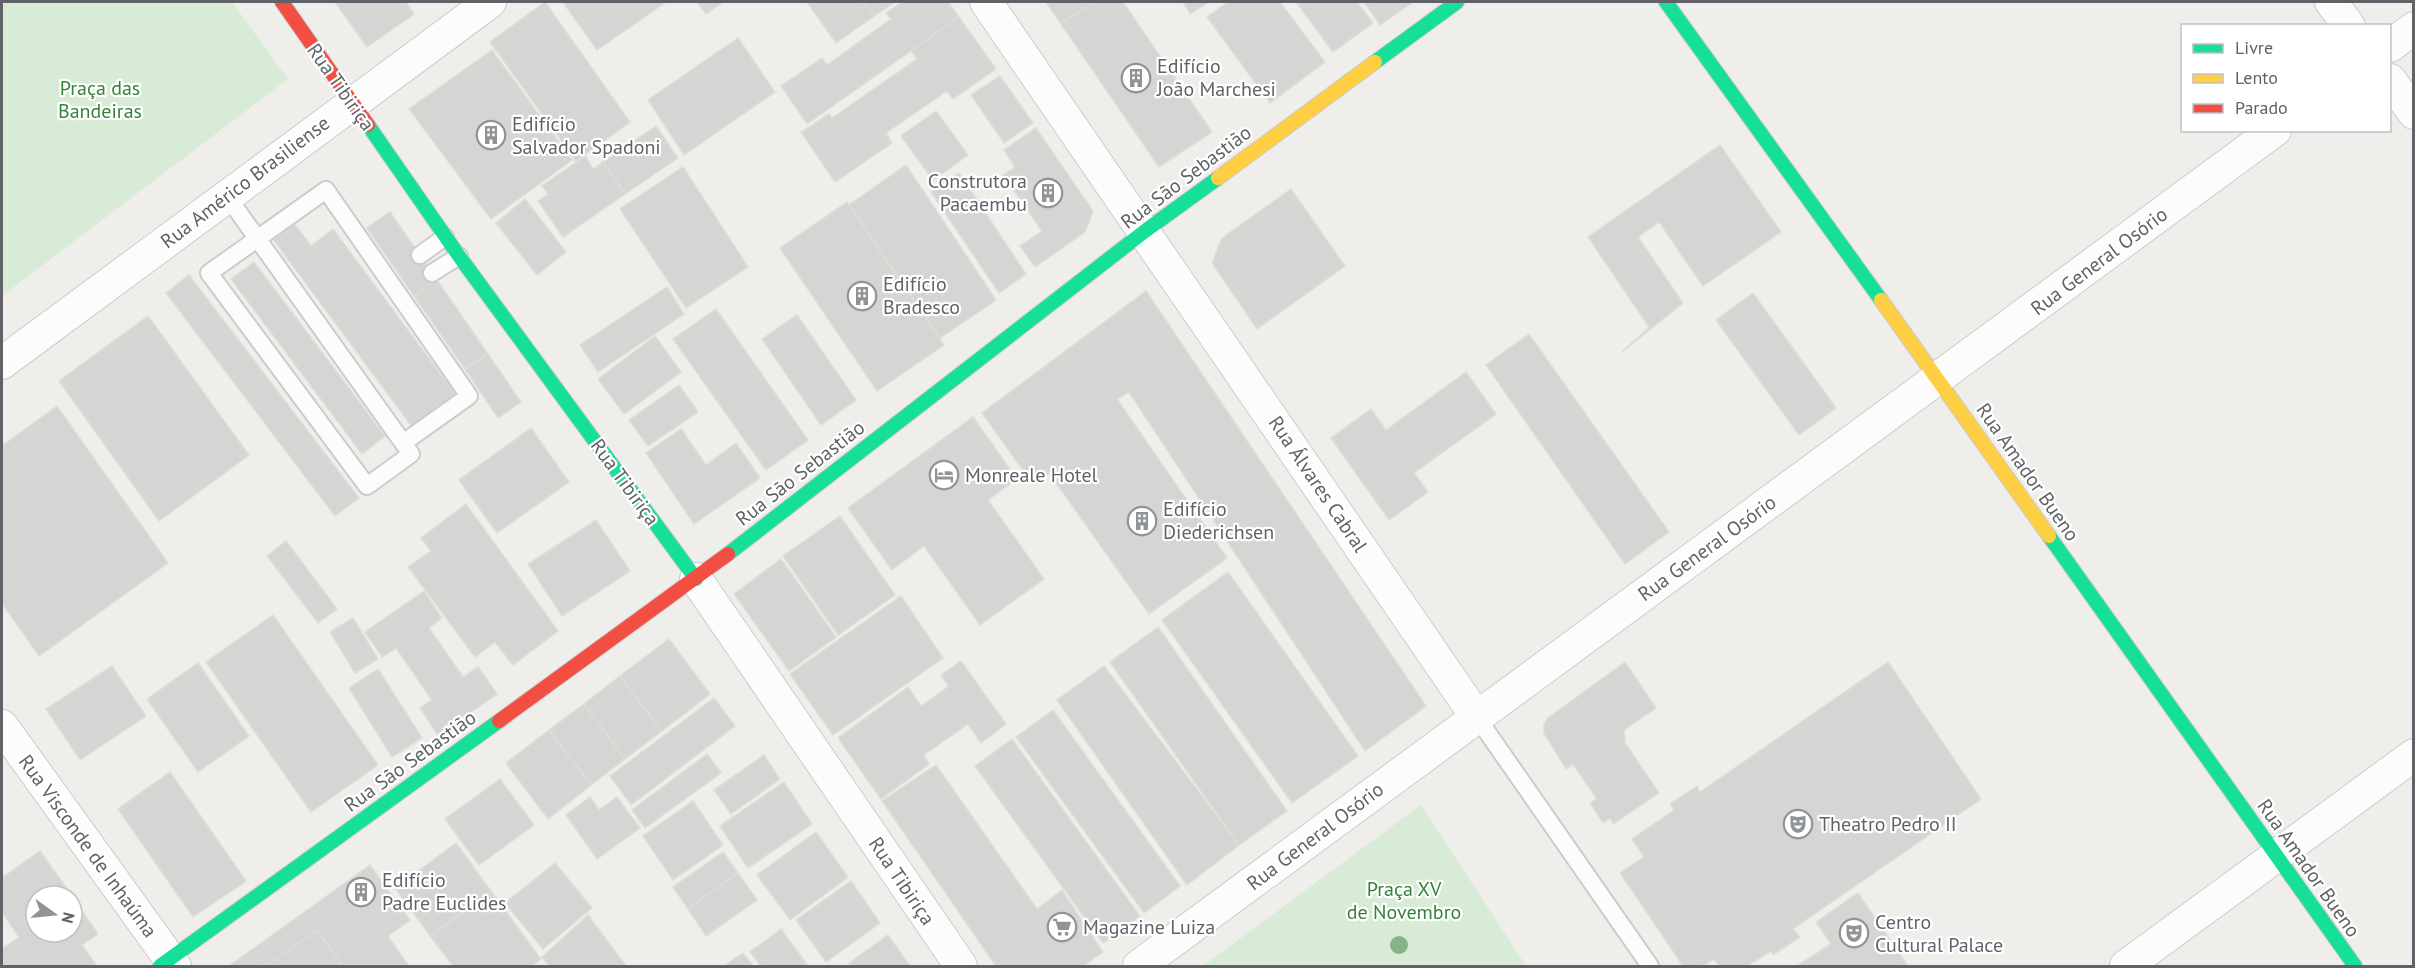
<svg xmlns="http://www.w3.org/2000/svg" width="2415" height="968" viewBox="0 0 2415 968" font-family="'PT Sans',sans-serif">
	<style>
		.green { fill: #d8ebd6 }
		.building { fill: #d6d5d3; stroke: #deddd9; stroke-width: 1.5 }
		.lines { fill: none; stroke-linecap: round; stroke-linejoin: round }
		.lane-casing { stroke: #cbcccc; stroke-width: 20 }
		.street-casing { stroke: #cbcccc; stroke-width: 34 }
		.fast-casing { stroke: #cacacb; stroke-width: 16 }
		.slow-casing { stroke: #cacacb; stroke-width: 16 }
		.jam-casing { stroke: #cacacb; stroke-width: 16 }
		.lane { stroke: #fdfcfc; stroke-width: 16 }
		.street { stroke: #fdfcfc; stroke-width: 32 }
		.fast { stroke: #16e098; stroke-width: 14 }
		.slow { stroke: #ffcf43; stroke-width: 14 }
		.jam { stroke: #f24e42; stroke-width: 14 }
		.tree { fill: #88b388 }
		.labels { text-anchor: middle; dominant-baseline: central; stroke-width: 4.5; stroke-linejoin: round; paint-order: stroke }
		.poi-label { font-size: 20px; fill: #5f6368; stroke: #fff; text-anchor: start }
		.street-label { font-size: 20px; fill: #5f6368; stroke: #fff }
		.park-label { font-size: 20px; fill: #348238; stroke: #fff }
	</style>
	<rect width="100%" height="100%" fill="#efeeea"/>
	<g class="green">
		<polygon points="2,2 232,2 288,79 2,296"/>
		<polygon points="1421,805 1526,966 1203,966"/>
	</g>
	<g class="building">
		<polygon points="335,2 406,2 414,14 367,47"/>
		<polygon points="545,2 630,122 576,161 490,42"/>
		<polygon points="563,2 666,2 597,50"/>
		<polygon points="697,2 723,2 706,14"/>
		<polygon points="807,2 863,2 874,16 836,43"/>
		<polygon points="863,2 895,2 874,16"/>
		<polygon points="902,2 948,2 959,17 807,124 781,86 822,58 827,65 891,19 886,13"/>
		<polygon points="1046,2 1093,2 1061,24"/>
		<polygon points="1093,2 1123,2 1212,132 1159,167 1061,24"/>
		<polygon points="1183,2 1209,2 1190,14"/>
		<polygon points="1228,2 1280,2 1325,62 1270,103 1207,17"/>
		<polygon points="1296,2 1357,2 1373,23 1333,52"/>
		<polygon points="1364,2 1413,2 1380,25"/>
		<polygon points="959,17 996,69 953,99 947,91 886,133 892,143 835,182 801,132 829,114 832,118 917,59 911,51"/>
		<polygon points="738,38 775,92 684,155 648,100"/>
		<polygon points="492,50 572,160 491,219 409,109"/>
		<polygon points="1000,76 1033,123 1004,143 971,95"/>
		<polygon points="936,111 968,155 933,180 901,136"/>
		<polygon points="656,126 678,158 625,194 603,162"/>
		<polygon points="1036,128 1093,211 1085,232 1035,267 1020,246 1042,231 1003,175 1015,167 1004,150"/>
		<polygon points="1720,145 1781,232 1703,286 1659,222 1638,237 1683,303 1622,352 1649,327 1588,237"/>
		<polygon points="585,156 593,169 603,162 625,194 563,237 538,201 548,194 542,186"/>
		<polygon points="906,165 996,300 940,338 849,205"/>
		<polygon points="683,167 748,267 686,308 620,209"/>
		<polygon points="959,173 1026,274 999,293 931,192"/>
		<polygon points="1291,189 1345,266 1257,329 1212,263 1222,238"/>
		<polygon points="525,199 566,252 537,275 496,223"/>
		<polygon points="847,202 944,345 877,391 780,248"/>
		<polygon points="390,212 437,280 414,296 367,228"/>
		<polygon points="294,223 311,246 333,229 459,399 416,432 273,239"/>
		<polygon points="254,262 385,436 362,454 231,279"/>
		<polygon points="189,275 359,498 335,516 166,293"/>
		<polygon points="437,280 488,354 465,369 414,296"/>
		<polygon points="667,287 684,314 598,372 580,345"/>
		<polygon points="1146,291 1426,706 1365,751 1129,392 1117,399 1227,558 1149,614 1049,473 1033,484 982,413"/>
		<polygon points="1753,293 1836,408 1799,435 1716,320"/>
		<polygon points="716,309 808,440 766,470 673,339"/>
		<polygon points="797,315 856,400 821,425 762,339"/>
		<polygon points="148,316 249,455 159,521 59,381"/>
		<polygon points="1529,334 1669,532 1625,564 1486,365"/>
		<polygon points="655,336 681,372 624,414 598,379"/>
		<polygon points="488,354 521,402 498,418 465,369"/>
		<polygon points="1466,372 1496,414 1414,473 1428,492 1389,520 1331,438 1371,409 1386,430"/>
		<polygon points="679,385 698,412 648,446 629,420"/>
		<polygon points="57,406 168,563 39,656 2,603 2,446"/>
		<polygon points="973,417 1017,479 988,500 1044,579 980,625 924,546 892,570 848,508"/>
		<polygon points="531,428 569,482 497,533 459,480"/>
		<polygon points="681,429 706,465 736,443 760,478 694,524 646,453"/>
		<polygon points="466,504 558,631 513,665 495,642 475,657 408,567 431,551 421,538"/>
		<polygon points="840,516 895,595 838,635 783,556"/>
		<polygon points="596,520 630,571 562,616 528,564"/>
		<polygon points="286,541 337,609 318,623 267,556"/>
		<polygon points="781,559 836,637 789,671 734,594"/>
		<polygon points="1228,572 1358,756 1292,803 1162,620"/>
		<polygon points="424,591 442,618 429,628 463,677 478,667 497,694 438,735 420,708 432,700 396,648 382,657 365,632"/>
		<polygon points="901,596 943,658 833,735 790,674"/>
		<polygon points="273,615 378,765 311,812 206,662"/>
		<polygon points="353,618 378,659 355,673 330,632"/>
		<polygon points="1158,627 1287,811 1239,845 1110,662"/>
		<polygon points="669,639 710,694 662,731 620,676"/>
		<polygon points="961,661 1006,724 981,743 968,724 924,755 929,764 881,799 838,738 908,687 921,706 949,686 941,675"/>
		<polygon points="1625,662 1656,708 1624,730 1625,743 1659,793 1613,824 1610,818 1603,823 1590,803 1597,799 1573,764 1566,769 1544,733 1544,724 1548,718"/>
		<polygon points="1888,662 1981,799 1793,929 1800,937 1773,955 1771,951 1747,966 1719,966 1714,959 1703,966 1683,966 1620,873 1644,857 1632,839 1674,810 1670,804 1697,786 1700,792"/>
		<polygon points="198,663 249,736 198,772 147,699"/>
		<polygon points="112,666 146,716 80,760 46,709"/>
		<polygon points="1104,666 1239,845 1187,885 1057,700"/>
		<polygon points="378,669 422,738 392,757 349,688"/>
		<polygon points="620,676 662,731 625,759 584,704"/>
		<polygon points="714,698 735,726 631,805 610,776"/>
		<polygon points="584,704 625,759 591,785 549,730"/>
		<polygon points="1053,710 1180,886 1144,913 1016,737"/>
		<polygon points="549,730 591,785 548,819 506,763"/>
		<polygon points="1012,739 1140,916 1103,943 975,766"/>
		<polygon points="707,754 721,773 645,828 632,810"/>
		<polygon points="764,755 780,779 731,814 714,790"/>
		<polygon points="936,765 1037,909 1062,890 1103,952 1083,966 996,966 882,801"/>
		<polygon points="170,772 246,881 193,917 118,809"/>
		<polygon points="500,779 534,825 479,865 445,819"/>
		<polygon points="784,782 812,824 748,868 720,826"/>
		<polygon points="590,797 599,810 617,797 640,828 597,859 566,815"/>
		<polygon points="693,801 723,845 673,880 643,836"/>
		<polygon points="816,832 848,877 790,920 757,875"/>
		<polygon points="456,843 491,891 430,936 395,888"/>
		<polygon points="40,851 72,896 36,896 36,932 72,932 72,896 98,934 82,945 96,965 94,966 2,966 2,949 19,937 2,912 2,878"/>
		<polygon points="723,852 738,873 688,909 673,887"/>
		<polygon points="555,863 592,908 543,949 505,903"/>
		<polygon points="370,865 410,920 388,936 408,965 229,966"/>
		<polygon points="738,873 757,900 706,936 688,909"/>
		<polygon points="851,881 880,923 826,962 796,920"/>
		<polygon points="491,891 541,959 531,966 453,966 430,936"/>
		<polygon points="1858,893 1908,966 1797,966 1831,944 1816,922"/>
		<polygon points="588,915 626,966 549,966 542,957"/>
		<polygon points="781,929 808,966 761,966 750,952"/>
		<polygon points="317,930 343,966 266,966"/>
		<polygon points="888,935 910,966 852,966 849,963"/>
		<polygon points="743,953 753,966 724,966"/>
	</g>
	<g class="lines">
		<g class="lane-casing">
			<g id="lane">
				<polyline points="227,196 411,454 367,486 209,273 326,190 469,396 403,443"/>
				<polyline points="420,255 445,237"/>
				<polyline points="432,273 459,256"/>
				<polyline points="1476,716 1650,966"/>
			</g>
		</g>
		<g class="street-casing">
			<g id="street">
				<polyline points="986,2 1476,716"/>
				<polyline points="2331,2 2349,26"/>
				<polyline points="2390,46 2414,28"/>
				<polyline points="2390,80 2414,113"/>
				<polyline points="2,363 490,2"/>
				<polyline points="696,579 961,966"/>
				<polyline points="2,726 175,966"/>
				<path d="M1139,966C1517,687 1897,411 2275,130"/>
				<polyline points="2126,966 2414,755"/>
			</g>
		</g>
		<g class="fast-casing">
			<g id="fast">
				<polyline points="1666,2 1881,300"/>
				<polyline points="1375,62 1457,2"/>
				<polyline points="368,125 459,256 696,579"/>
				<polyline points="2049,536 2355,966"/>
				<polyline points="728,554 1145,231 1218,178"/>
				<polyline points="160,966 499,721"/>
			</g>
		</g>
		<g class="slow-casing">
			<g id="slow">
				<polyline points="1218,178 1375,62"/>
				<polyline points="1881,300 2049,536"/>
			</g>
		</g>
		<g class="jam-casing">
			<g id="jam">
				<polyline points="282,2 368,125"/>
				<polyline points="499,721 728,554"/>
			</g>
		</g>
		<use href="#lane" class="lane"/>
		<use href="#street" class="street"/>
		<use href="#fast" class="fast"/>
		<use href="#slow" class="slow"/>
		<use href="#jam" class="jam"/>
	</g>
	<circle class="tree" cx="1399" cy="945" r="9"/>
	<defs>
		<g id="building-ring" transform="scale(1.5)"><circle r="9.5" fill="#fff" stroke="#919496" stroke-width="1.5"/><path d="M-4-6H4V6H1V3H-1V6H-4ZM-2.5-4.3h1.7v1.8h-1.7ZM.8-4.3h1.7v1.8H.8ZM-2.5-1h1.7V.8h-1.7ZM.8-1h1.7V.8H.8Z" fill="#919496"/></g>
		<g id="hotel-ring" transform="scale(1.5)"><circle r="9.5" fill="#fff" stroke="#919496" stroke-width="1.5"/><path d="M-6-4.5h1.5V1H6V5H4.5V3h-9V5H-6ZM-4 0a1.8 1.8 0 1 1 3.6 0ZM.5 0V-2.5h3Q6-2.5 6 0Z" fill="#919496"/></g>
		<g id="theatre-ring" transform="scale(1.5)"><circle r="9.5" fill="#fff" stroke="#919496" stroke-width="1.5"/><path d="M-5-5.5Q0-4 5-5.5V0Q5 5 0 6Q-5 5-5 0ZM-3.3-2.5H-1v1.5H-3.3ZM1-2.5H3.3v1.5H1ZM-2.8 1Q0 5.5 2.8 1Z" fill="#919496"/></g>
		<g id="supermarket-ring" transform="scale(1.5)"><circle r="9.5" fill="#fff" stroke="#919496" stroke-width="1.5"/><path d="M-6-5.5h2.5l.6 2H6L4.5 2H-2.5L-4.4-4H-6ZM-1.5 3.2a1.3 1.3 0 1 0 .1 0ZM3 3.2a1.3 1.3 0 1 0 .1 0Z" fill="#919496"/></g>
	</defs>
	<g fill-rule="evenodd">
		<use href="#building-ring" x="1136" y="78"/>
		<use href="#building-ring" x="491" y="135"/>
		<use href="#building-ring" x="1048" y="193"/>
		<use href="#building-ring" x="862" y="296"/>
		<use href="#hotel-ring" x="944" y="475"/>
		<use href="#building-ring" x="1142" y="521"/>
		<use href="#theatre-ring" x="1798" y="824"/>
		<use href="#building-ring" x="361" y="892"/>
		<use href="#supermarket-ring" x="1062" y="927"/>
		<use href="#theatre-ring" x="1854" y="933"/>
	</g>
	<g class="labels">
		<g class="poi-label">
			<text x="1157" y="66">Edifício<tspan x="1157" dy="23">João Marchesi</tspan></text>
			<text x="512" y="124">Edifício<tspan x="512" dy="23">Salvador Spadoni</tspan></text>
			<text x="1027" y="181" text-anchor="end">Construtora<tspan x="1027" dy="23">Pacaembu</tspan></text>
			<text x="883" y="284">Edifício<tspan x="883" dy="23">Bradesco</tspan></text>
			<text x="965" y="475">Monreale Hotel</text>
			<text x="1163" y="509">Edifício<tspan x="1163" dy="23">Diederichsen</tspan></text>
			<text x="1819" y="824">Theatro Pedro II</text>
			<text x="382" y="880">Edifício<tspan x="382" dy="23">Padre Euclides</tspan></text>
			<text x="1875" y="922">Centro<tspan x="1875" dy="23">Cultural Palace</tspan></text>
			<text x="1083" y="927">Magazine Luiza</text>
		</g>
		<g class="street-label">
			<text transform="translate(341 87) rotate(55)">Rua Tibiriça</text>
			<text transform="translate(1186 177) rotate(-37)">Rua São Sebastião</text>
			<text transform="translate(245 182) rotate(-37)">Rua Américo Brasiliense</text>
			<text transform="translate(2099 261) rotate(-37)">Rua General Osório</text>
			<text transform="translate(2028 472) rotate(55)">Rua Amador Bueno</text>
			<text transform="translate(800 473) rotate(-38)">Rua São Sebastião</text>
			<text transform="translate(625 482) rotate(54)">Rua Tibiriça</text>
			<text transform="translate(1318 484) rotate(56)">Rua Álvares Cabral</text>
			<text transform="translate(1707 548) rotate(-36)">Rua General Osório</text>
			<text transform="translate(410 761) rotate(-36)">Rua São Sebastião</text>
			<text transform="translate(1315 836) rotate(-37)">Rua General Osório</text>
			<text transform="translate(88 846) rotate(54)">Rua Visconde de Inhaúma</text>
			<text transform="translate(2309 868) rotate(55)">Rua Amador Bueno</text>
			<text transform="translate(902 881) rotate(56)">Rua Tibiriça</text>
		</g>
		<g class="park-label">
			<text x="100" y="88">Praça das<tspan x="100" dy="23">Bandeiras</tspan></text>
			<text x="1404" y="889">Praça XV<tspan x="1404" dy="23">de Novembro</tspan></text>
		</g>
	</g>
	<rect width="2415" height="968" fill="none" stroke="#5f6368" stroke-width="6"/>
	<rect x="2181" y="24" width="210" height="108" fill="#ffffff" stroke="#bfc1c3" stroke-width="1.5"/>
	<rect x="2193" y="44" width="30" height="9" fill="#16e098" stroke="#bfc1c3" stroke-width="1.5"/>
	<text x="2235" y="54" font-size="18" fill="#5f6368">Livre</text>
	<rect x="2193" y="74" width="30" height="9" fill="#ffcf43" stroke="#bfc1c3" stroke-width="1.5"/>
	<text x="2235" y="84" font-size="18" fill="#5f6368">Lento</text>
	<rect x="2193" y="104" width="30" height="9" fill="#f24e42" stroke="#bfc1c3" stroke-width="1.5"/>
	<text x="2235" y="114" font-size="18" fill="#5f6368">Parado</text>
	<g transform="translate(54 914) rotate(105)"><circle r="28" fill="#ffffff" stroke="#bfc1c3" stroke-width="1.5"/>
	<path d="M0-4.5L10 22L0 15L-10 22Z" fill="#919496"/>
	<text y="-9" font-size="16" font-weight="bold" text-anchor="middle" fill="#5f6368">N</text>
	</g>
</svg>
